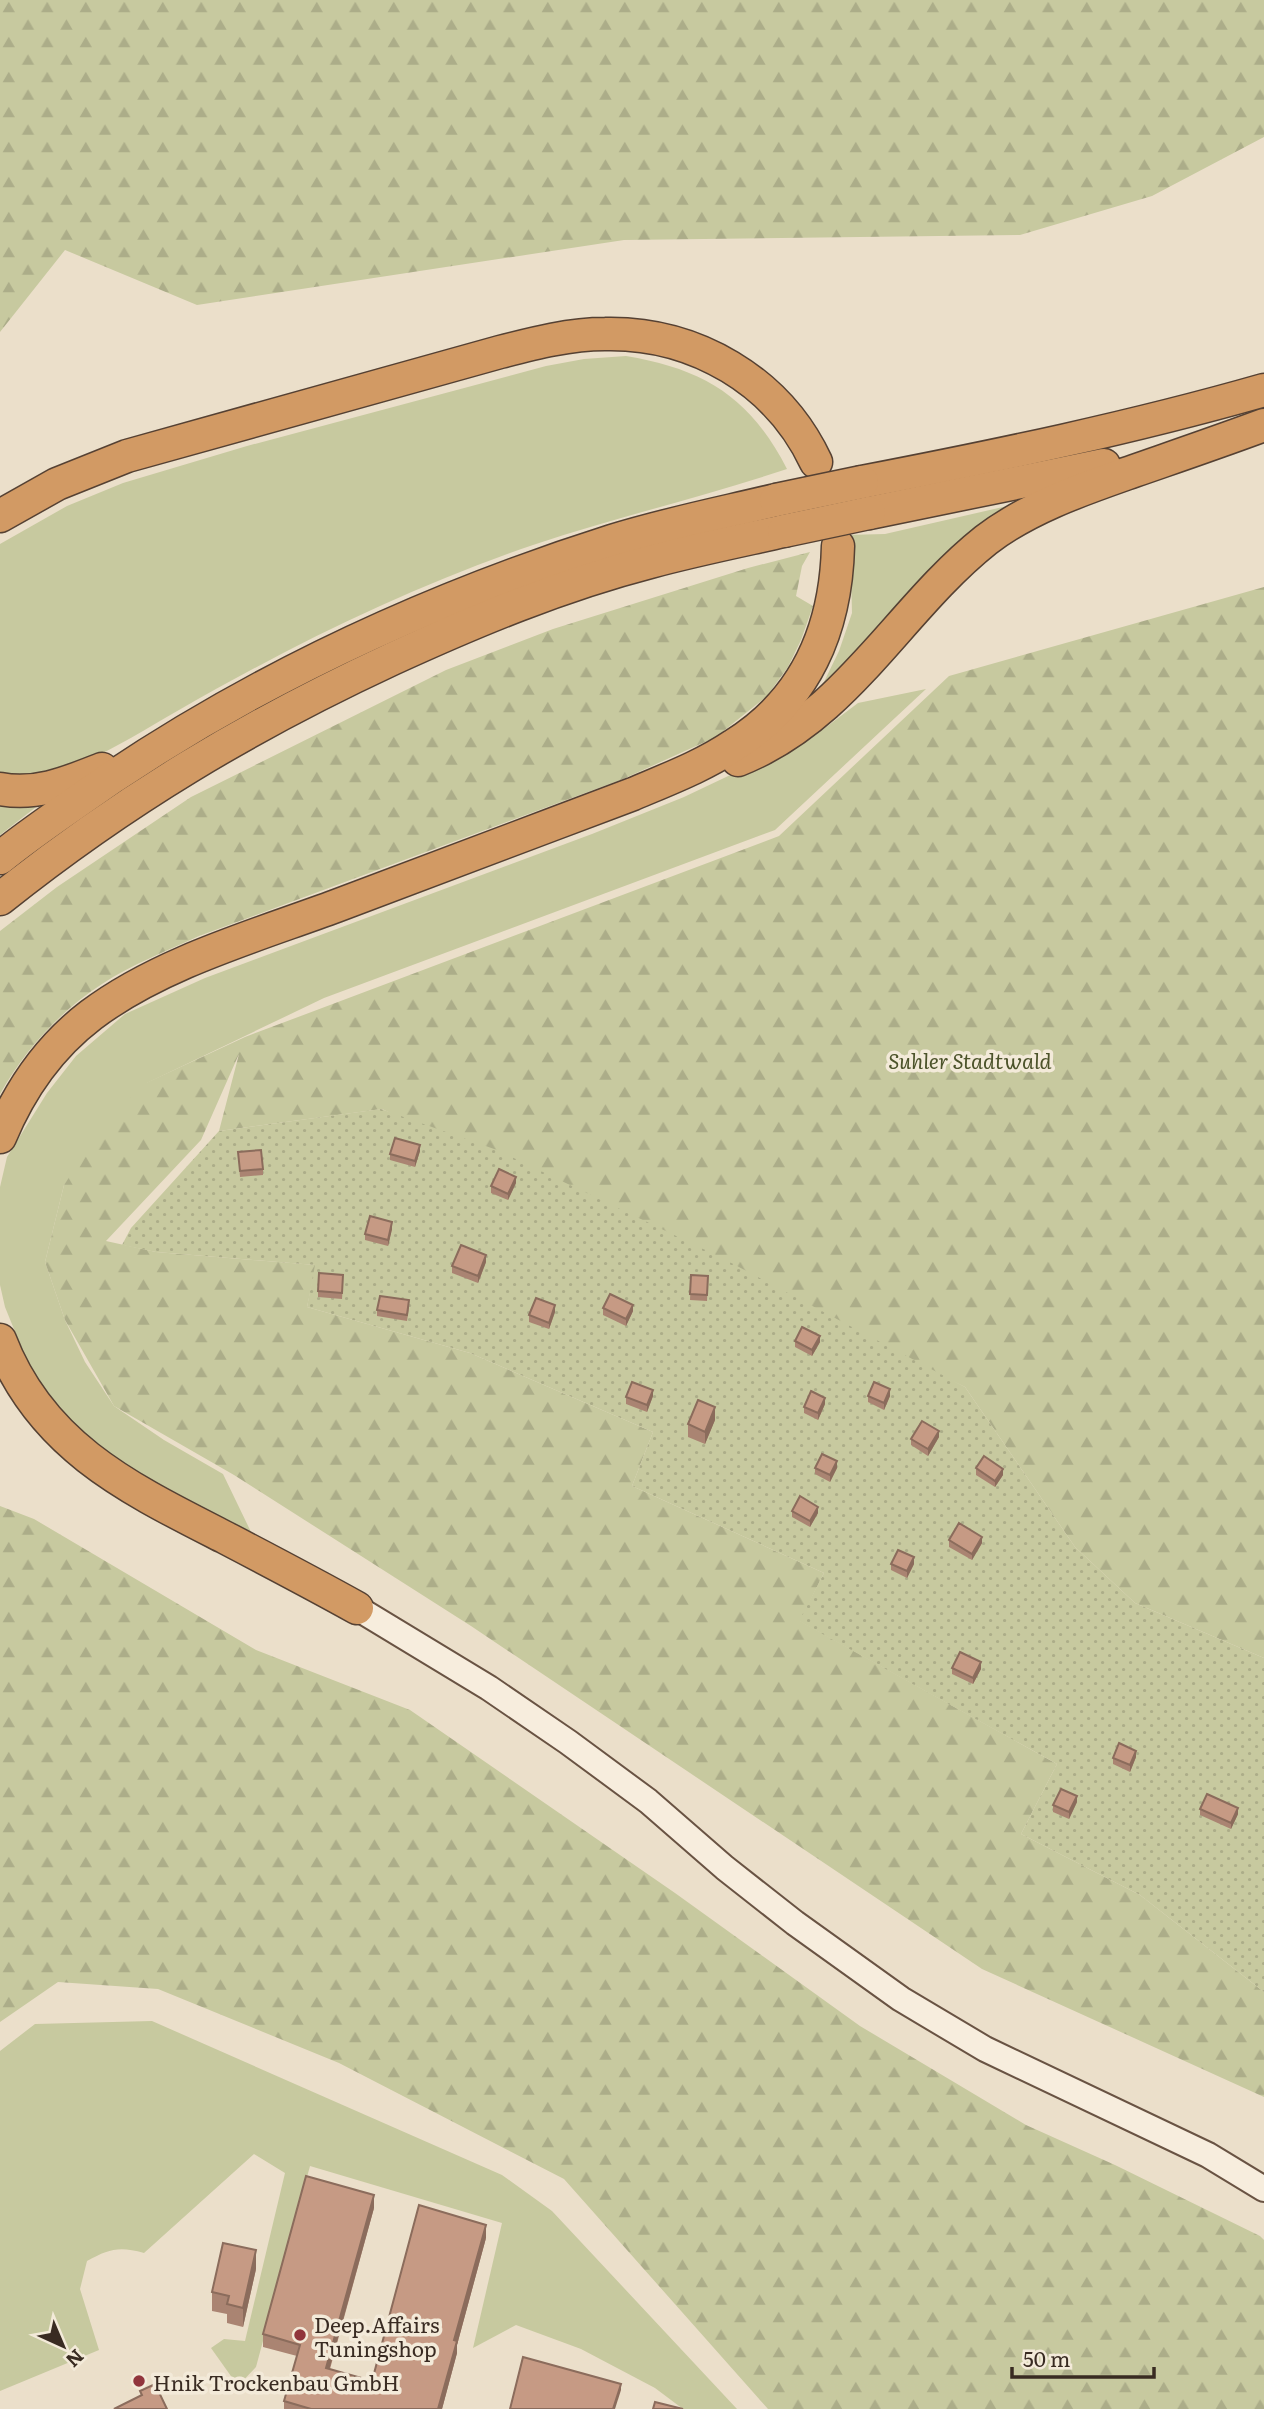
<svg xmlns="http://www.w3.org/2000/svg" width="1264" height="2409" viewBox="0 0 1264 2409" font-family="Literata,serif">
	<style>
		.grass { fill: #c7c99f }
		.forest { fill: url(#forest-firs) }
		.garden { fill: url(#garden-dots) }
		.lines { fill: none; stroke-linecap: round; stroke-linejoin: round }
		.secondary-casing { stroke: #695343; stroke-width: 28 }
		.highway-casing { stroke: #554133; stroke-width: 35 }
		.secondary { stroke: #f7eddd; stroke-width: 24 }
		.highway { stroke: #d29a64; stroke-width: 32 }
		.highway-bridge-casing { stroke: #554133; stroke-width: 35; stroke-linecap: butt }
		.highway-bridge { stroke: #d29a64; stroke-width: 32 }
		.wall { fill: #aa8472 }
		.shaded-wall { fill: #8b6c5c }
		.building { fill: #c69a84; stroke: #8b6c5c; stroke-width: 2 }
		.poi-dot { fill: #91353c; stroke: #f3ead9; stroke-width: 2.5 }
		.labels { text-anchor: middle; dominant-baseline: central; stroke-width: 7; stroke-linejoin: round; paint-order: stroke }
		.park-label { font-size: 21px; font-style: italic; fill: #4c532a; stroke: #f3ead9 }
		.poi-label { font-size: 21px; fill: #392b22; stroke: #f3ead9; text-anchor: start }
	</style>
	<defs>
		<pattern id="forest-firs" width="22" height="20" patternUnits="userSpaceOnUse" patternTransform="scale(1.75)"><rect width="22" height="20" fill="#c7c99f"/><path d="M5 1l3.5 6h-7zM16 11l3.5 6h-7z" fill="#acad89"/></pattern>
		<pattern id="garden-dots" width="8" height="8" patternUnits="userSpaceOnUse" patternTransform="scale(1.75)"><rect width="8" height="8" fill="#c7c99f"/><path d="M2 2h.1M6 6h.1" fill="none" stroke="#acad89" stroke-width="1.8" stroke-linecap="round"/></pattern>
	</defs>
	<rect width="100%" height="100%" fill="#ebdfca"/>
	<g class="grass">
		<path d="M626,356C704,369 750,397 787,469C703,497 617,517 533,545C410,587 292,645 179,710C146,729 117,747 82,763C74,766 66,771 58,774C40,779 18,777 0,774V544L67,506L123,483L247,446L546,366L584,359Z"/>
		<polygon points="1016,504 796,719 823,684 839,651 852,613 851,574 846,535 885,534"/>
		<polygon points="926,689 775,830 324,998 147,1083 64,1185 45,1262 65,1320 85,1362 114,1406 164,1440 223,1474 251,1532 132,1480 81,1439 33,1376 5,1307 0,1285 0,1187 7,1157 47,1093 76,1056 125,1014 205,978 592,834 684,797 764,759 809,740 858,703"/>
		<polygon points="49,797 0,835 0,798"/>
		<path d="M152,2021L502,2175L552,2211L737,2409H683L655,2388L581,2349L516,2325L473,2348L502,2223L310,2166L256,2367L238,2386L211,2348L224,2339L245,2341L285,2173L254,2154L144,2253C119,2246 109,2249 87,2261L80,2289L99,2350L0,2391V2051L35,2024Z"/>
	</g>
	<g class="forest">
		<polygon points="0,0 1264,0 1264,137 1152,196 1020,235 624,240 197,305 65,250 0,332"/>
		<path d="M810,552L802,566L796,596L813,606L801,640L788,667L767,696L716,737L623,779L199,936C167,951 132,964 102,984C59,1012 25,1050 0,1094V931L57,887L191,797L446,670L553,629L748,568Z"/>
		<polygon points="1264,587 1264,1658 1135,1603 1075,1547 965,1387 382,1109 219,1131 239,1054 201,1140 106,1241 156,1252 316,1265 307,1307 470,1353 653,1432 632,1486 824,1573 800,1621 1057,1764 1021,1834 1140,1895 1264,1992 1264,2097 982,1969 471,1626 234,1475 114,1406 65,1320 45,1262 64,1185 108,1119 146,1083 245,1037 779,836 949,676"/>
		<polygon points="0,1506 34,1519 256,1650 410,1710 675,1893 860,2026 1026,2125 1115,2165 1260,2236 1264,2240 1264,2409 768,2409 564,2179 339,2063 158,1989 58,1982 0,2022"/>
	</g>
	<polygon class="garden" points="381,1109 497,1150 722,1258 965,1387 1075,1547 1135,1603 1264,1658 1264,1992 1140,1895 1021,1834 1057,1764 799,1621 824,1573 632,1486 653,1432 470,1353 307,1307 315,1265 156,1252 122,1245 131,1228 219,1131"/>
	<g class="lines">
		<g class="secondary-casing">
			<polyline id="secondary" points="357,1608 489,1688 568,1742 648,1801 725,1868 795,1923 901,1999 985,2049 1208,2155 1264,2189"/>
		</g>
		<g class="highway-casing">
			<g id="highway">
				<path d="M862,482C997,456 1131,428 1264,390"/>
				<polyline points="869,513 1104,465"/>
				<path d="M0,516L57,484L127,456L500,352C535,343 570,334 605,334C695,332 778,381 816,462"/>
				<path d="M738,760C847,717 898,610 986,540C1029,507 1083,489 1134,471C1177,456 1221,441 1264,425"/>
				<path d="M0,789C37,796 69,782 102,769"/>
				<path d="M0,858C22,840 45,824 68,808C233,690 420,602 612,541C666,524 722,513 776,500"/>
				<path d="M0,899C124,800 248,726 392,659C475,621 561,585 650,562C694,550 739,541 784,531"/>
				<path d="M0,1137C20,1089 49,1047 91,1015C160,963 255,936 336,906C436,869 534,831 633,794C668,779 703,766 734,745C806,700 836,629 838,546"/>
				<path d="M0,1340C41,1447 130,1489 226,1538C270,1561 314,1584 357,1608"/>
			</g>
		</g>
		<use href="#secondary" class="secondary"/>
		<use href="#highway" class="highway"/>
		<g class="highway-bridge-casing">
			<g id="highway-bridge">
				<polyline points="776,500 862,482"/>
				<polyline points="784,531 869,513"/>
			</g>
		</g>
		<use href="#highway-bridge" class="highway-bridge"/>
	</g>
	<g class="wall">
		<polygon points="420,1151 415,1167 390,1160 390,1154"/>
		<polygon points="238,1152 263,1169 263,1175 240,1177"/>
		<polygon points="516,1183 508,1200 491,1193 491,1186"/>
		<polygon points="392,1229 388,1246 365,1240 365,1234"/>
		<polygon points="486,1262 478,1283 452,1273 452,1266"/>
		<polygon points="691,1275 708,1276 707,1301 690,1300"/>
		<polygon points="343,1281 342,1299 318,1297 318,1291"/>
		<polygon points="409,1307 407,1321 377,1316 377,1310"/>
		<polygon points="603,1308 633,1311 626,1326 603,1315"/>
		<polygon points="555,1312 549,1329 529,1322 529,1315"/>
		<polygon points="795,1341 820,1342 812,1356 795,1347"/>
		<polygon points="653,1396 647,1412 626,1404 626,1397"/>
		<polygon points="868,1396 890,1396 884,1410 868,1402"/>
		<polygon points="825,1404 818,1420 804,1413 804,1407"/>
		<polygon points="715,1420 705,1444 688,1437 688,1424"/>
		<polygon points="939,1437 928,1456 911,1445 911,1439"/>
		<polygon points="815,1468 837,1468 830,1482 815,1474"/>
		<polygon points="976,1468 1003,1475 995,1487 976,1475"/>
		<polygon points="792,1511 818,1513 810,1527 792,1517"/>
		<polygon points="949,1540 982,1543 972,1560 949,1547"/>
		<polygon points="891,1564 914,1564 907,1578 891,1570"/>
		<polygon points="952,1668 981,1669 973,1684 952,1674"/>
		<polygon points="1136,1757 1130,1772 1113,1764 1113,1758"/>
		<polygon points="1077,1802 1069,1819 1053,1812 1053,1805"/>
		<polygon points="1200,1809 1238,1814 1231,1829 1200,1815"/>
		<polygon points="374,2208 330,2369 372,2381 486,2238 457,2345 457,2353 442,2409 284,2409 284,2401 297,2356 263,2347 263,2334"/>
		<polygon points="256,2269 243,2327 227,2323 227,2314 212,2311 212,2292"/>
	</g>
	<g class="shaded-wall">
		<polygon points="420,1145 420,1151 415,1167 415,1161"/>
		<polygon points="516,1177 516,1183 508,1200 508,1194"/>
		<polygon points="392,1222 392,1229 388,1246 388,1240"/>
		<polygon points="486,1255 486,1262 478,1283 478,1276"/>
		<polygon points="555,1305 555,1312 549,1329 549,1323"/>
		<polygon points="633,1305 633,1311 626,1326 626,1319"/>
		<polygon points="820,1336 820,1342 812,1356 812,1350"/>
		<polygon points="890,1389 890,1396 884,1410 884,1403"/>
		<polygon points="653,1390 653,1396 647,1412 647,1405"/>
		<polygon points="825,1398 825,1404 818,1420 818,1413"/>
		<polygon points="715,1407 715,1420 705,1444 705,1432"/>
		<polygon points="939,1431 939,1437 928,1456 928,1449"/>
		<polygon points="837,1461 837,1468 830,1482 830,1475"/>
		<polygon points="1003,1469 1003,1475 995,1487 995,1481"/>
		<polygon points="818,1507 818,1513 810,1527 810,1521"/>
		<polygon points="982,1537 982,1543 972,1560 972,1554"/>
		<polygon points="914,1557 914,1564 907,1578 907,1571"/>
		<polygon points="981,1662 981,1669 973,1684 973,1678"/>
		<polygon points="1136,1751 1136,1757 1130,1772 1130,1765"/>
		<polygon points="1077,1796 1077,1802 1069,1819 1069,1812"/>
		<polygon points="1238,1808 1238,1814 1231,1829 1231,1823"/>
		<polygon points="374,2195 374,2208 326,2381 326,2368"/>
		<polygon points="486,2225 486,2238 457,2345 457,2353 442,2409 438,2409 454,2340"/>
		<polygon points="256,2250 256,2269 243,2327 243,2308"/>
		<polygon points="621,2384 621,2390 615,2409 613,2409"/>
	</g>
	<g class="building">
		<polygon points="395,1138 420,1145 415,1161 390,1154"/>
		<polygon points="261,1150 263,1169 240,1171 238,1152"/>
		<polygon points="499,1169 516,1177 508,1194 491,1186"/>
		<polygon points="370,1216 392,1222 388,1240 365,1234"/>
		<polygon points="461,1245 486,1255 478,1276 452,1266"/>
		<polygon points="319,1273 343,1275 342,1293 318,1291"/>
		<polygon points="691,1275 708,1276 707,1295 690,1294"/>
		<polygon points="610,1294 633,1305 626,1319 603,1308"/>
		<polygon points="380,1296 409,1300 407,1315 377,1310"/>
		<polygon points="536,1298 555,1305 549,1323 529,1315"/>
		<polygon points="802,1327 820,1336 812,1350 795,1341"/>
		<polygon points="632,1382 653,1390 647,1405 626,1397"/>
		<polygon points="874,1382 890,1389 884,1403 868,1396"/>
		<polygon points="811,1391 825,1398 818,1413 804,1407"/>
		<polygon points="698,1400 715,1407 705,1432 688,1424"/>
		<polygon points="922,1421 939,1431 928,1449 911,1439"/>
		<polygon points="822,1454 837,1461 830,1475 815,1468"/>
		<polygon points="984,1456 1003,1469 995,1481 976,1468"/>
		<polygon points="800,1496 818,1507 810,1521 792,1511"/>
		<polygon points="959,1523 982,1537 972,1554 949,1540"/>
		<polygon points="898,1550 914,1557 907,1571 891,1564"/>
		<polygon points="960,1652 981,1662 973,1678 952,1668"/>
		<polygon points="1119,1743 1136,1751 1130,1765 1113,1758"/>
		<polygon points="1061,1789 1077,1796 1069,1812 1053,1805"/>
		<polygon points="1207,1794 1238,1808 1231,1823 1200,1809"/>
		<polygon points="306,2176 374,2195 326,2368 372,2381 419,2205 486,2225 454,2340 457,2341 438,2409 311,2409 284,2401 300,2345 263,2334"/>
		<polygon points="223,2243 256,2250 243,2308 227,2304 229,2296 212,2292"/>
		<polygon points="523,2357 621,2384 613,2409 510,2409"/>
		<polygon points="155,2384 167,2409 114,2409 142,2395 140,2391"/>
		<polygon points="655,2402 683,2409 653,2409"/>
	</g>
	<g class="poi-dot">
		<circle cx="300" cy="2335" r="7"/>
		<circle cx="139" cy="2381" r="7"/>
	</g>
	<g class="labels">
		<g class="park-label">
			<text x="970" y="1059">Suhler Stadtwald</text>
		</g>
		<g class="poi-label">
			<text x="314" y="2323">Deep.Affairs<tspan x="314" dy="24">Tuningshop</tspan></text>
			<text x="153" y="2381">Hnik Trockenbau GmbH</text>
		</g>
	</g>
	<g transform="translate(63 2346) rotate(136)" stroke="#f3ead9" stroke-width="5" paint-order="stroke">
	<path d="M0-5L12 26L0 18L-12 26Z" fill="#392b22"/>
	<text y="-10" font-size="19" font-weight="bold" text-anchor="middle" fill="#392b22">N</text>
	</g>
	<path d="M1012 2367v10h142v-10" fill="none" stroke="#392b22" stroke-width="3.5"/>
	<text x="1023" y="2367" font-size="21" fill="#392b22" stroke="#f3ead9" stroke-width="5" paint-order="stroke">50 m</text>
</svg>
